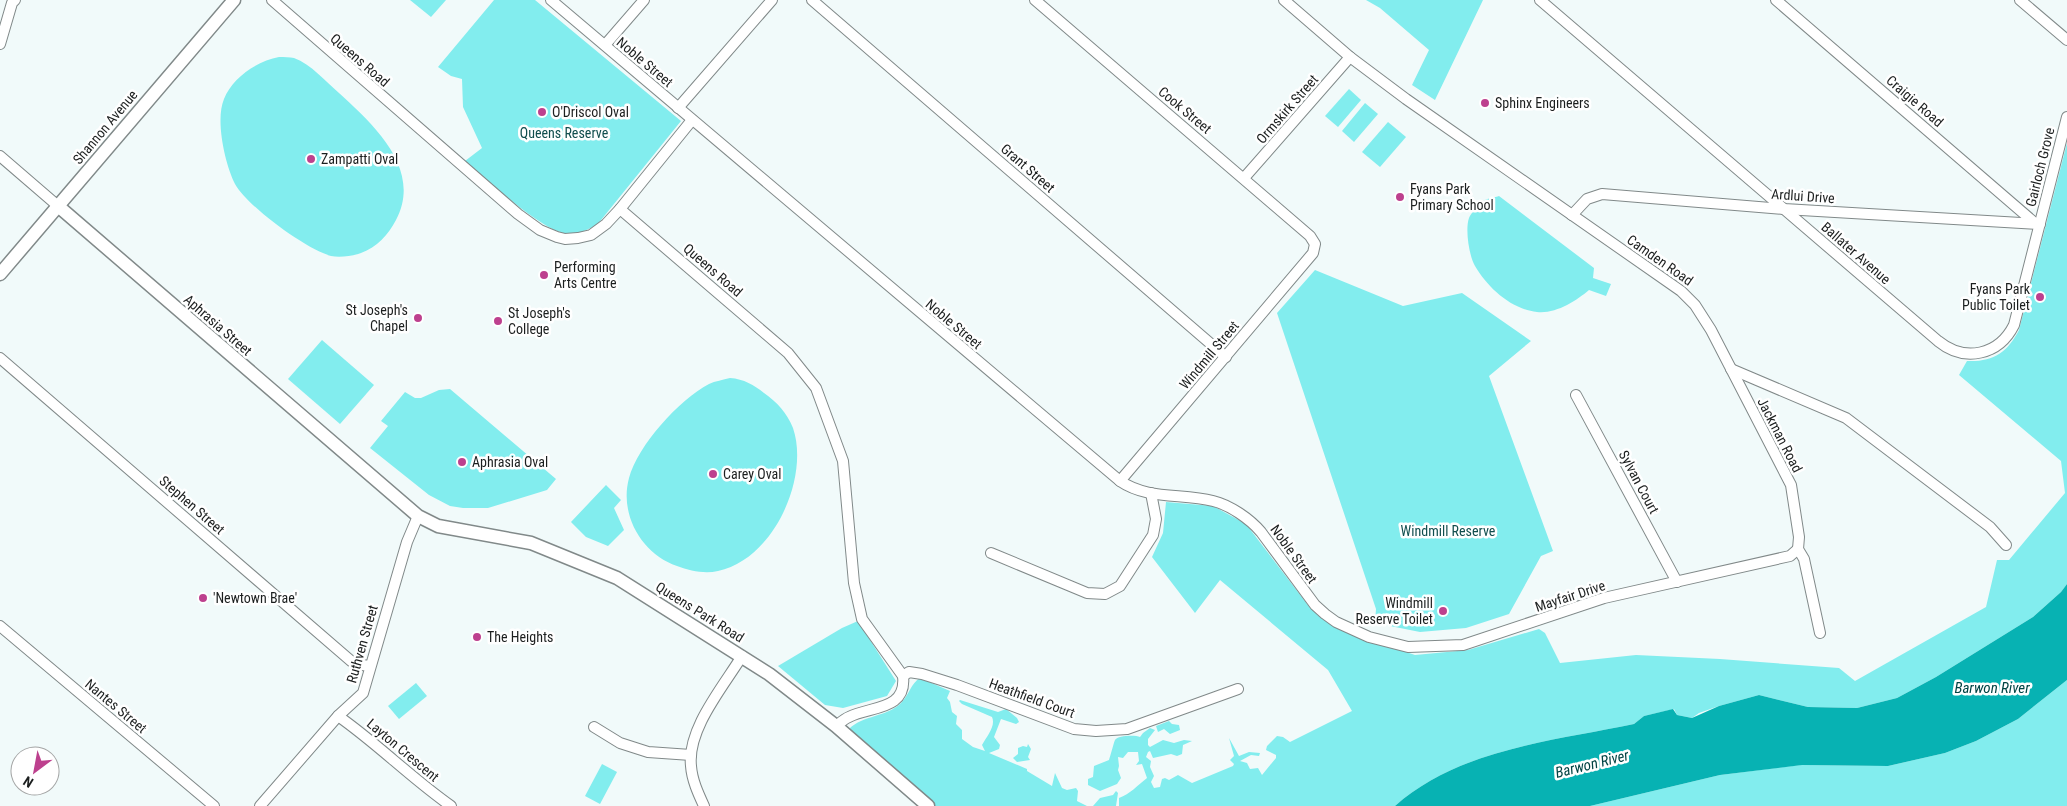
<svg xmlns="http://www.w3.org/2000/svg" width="2067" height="806" viewBox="0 0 2067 806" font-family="'Roboto Condensed',sans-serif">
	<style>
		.green { fill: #82edee }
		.water { fill: #07b2b3 }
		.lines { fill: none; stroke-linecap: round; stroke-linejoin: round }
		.minor-casing { stroke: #818989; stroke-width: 12 }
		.major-casing { stroke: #818989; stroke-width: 15 }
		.minor { stroke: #fff; stroke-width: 10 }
		.major { stroke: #fff; stroke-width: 12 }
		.poi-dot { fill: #bd408e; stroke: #fff; stroke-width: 2 }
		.labels { text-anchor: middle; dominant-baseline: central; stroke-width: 5; stroke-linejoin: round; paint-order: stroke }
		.street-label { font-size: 14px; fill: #1c1f1f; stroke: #fff }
		.poi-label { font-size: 14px; fill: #1c1f1f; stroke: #fff; text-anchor: start }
		.park-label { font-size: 14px; fill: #104d4d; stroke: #fff }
		.water-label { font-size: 15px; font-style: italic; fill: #004343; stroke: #fff }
	</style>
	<rect width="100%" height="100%" fill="#f1fafa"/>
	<g class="green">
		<polygon points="410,0 446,0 431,17"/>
		<path d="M494,0H535L681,121L597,225C588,229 578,235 568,234C539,230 489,180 465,161L482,148L463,107L462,79L451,76L438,67Z"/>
		<polygon points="1366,0 1483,0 1435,100 1412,85 1429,50 1380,8"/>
		<path d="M279,57C284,57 290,57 294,58C311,64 326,82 339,93C373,124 423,169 396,220C388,235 377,247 361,253C352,256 340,258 331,256C307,250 247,206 235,184C225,164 215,120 224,99C232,78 257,61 279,57Z"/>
		<polygon points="1349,89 1361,100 1338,127 1325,116"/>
		<polygon points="1365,103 1378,114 1354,142 1342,131"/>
		<polygon points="1388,122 1406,137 1380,167 1362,152"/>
		<path d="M2067,143V584L2061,592L2033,617L1936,677L1897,698L1857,708L1808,707L1759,695L1719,706L1699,713L1692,718L1677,715L1674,709L1644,716L1634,724C1553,741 1459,749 1395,806H1119V798C1130,794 1138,785 1147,778L1142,764L1136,765L1139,761L1138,752H1128L1123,758L1118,757L1119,766L1118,770L1121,778L1117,784L1100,791L1088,785V779L1093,777L1094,766L1109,760C1110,757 1114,742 1115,740C1118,735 1136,735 1140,737L1143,733L1150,728L1155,730L1148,739V745L1150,747L1163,740L1174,743L1184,740L1192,741L1183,745L1182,754L1177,756L1171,754L1153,758L1150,751L1148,752L1146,757L1151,761L1150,767L1154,776L1151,782L1154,788L1160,787L1162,779L1165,778L1169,780L1178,775L1192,783L1233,766L1234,764L1230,760L1234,756L1229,738L1239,756L1249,752L1260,753L1259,756L1251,755L1240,761L1247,763L1250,769L1258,768L1262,775L1276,758V755L1266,750L1267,746L1277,736L1283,737L1290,742L1352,711L1328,670L1220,580L1195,613L1152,557L1163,533L1166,502L1213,506L1246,524L1311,609L1344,631L1415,655L1468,650L1539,629L1545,633L1560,663L1636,655L1720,659L1839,668L1855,681L1986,607L1997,560H2009L2065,493L2061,461L1959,375L1967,361C1993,362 2007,353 2019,330Z"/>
		<path d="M1499,196L1594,268L1593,278L1611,284L1606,296L1589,290C1576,301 1556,314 1537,312C1511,309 1488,288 1475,266C1469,256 1465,229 1469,218C1471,213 1478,206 1481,203C1486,198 1493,198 1499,196Z"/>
		<polygon points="1315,270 1403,306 1462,293 1531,341 1489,376 1553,551 1541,556 1509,614 1466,628 1420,632 1375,623 1376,609 1277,313"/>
		<polygon points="322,340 374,385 340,424 288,379"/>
		<path d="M730,378C744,379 754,385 764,393C777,402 787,413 793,428C810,478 773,560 718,571C705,574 690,571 677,566C642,554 619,515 629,478C638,445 679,400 709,384C715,381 723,380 730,378Z"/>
		<polygon points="450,389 556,479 547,490 488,508 463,508 450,506 429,495 370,448 388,426 381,421 405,392 415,398 421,398 439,390"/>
		<polygon points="606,485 621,500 614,508 624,530 608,546 586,537 571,522"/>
		<polygon points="858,621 896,681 887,696 843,708 825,705 778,666 842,628"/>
		<path d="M920,678L950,691L947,698L950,702L952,712L957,716L956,724L962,730V739L973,747L985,751L982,745C987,736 996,726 992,717L962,704L959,701L960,700L998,712L1006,709L1017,718L1019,722L1016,724L1001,719L994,737L1000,745L999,749L989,753L1027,769V771L1052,786L1055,773L1062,788L1067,790L1076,788L1078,791L1077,801L1087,806H1093L1100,798L1113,795L1116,791L1118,793L1116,806H928L849,729C863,715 887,717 901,703C909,695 911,683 920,678Z"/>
		<polygon points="2067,680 2067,806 1590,806 1720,775 1801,765 1888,766 1945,753 1976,741 2018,719"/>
		<polygon points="416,683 427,696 399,719 388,706"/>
		<polygon points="1169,721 1172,724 1179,725 1180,730 1170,734 1164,729 1158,732 1156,726"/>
		<polygon points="1028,744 1031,749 1028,757 1030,760 1017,762 1013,758 1018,754 1018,748 1023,746 1027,747"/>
		<polygon points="602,764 617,772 600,804 585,796"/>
	</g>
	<path class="water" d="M2067,584V680L2018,719L1976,741L1945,753L1888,766L1802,765L1720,775L1590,806H1395C1459,749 1553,741 1634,724L1644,716L1673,709L1677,715L1692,718L1719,706L1759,695L1808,707L1857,708L1897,698L1936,677L2033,617L2061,592Z"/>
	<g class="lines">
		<g class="minor-casing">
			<g id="minor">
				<polyline points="272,0 518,214 540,230 557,237 565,239 578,238 591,235 606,224 620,209 692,120"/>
				<path d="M551,0L1120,481C1148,500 1182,493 1213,501C1230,505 1250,519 1261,532L1315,605L1325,614L1336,622L1369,637L1408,647L1463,645L1604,598L1790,556L1798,549"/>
				<polyline points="812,0 1226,357"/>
				<polyline points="1035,0 1310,236 1315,244 1313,253 1120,481"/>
				<polyline points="1284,0 1350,57 1406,99 1681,291 1695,305 1711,330 1791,485 1799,537 1798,549 1804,559 1820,633"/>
				<path d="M1540,0L1938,341C1965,363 1999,355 2014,325L2067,117"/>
				<polyline points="1776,0 2036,224"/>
				<polyline points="2020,0 2067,40"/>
				<polyline points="0,44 12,3 15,0"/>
				<polyline points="605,45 644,0"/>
				<polyline points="678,108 772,0"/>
				<polyline points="0,156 58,206"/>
				<polyline points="1244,178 1350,57"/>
				<path d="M620,209L788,353L816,388L843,461L854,583L862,619L903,676C907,711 870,706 849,717C844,719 840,723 836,726"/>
				<polyline points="1572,215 1587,199 1602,194 1784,209 2040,224"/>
				<polyline points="0,358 351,661 362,665 370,666"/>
				<polyline points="1731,369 1846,418 1990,527 2006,545"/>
				<polyline points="1576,395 1677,582"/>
				<polyline points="991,553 1087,593 1105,594 1120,586 1153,535 1156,519 1151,493"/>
				<polyline points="0,626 214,806"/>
				<polyline points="903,676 909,672 922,674 957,685 1074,729 1096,731 1127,729 1238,689"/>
				<path d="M338,716C378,744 411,778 451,806"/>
				<polyline points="594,727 620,743 648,752 691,755"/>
				<polyline points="260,806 338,716 363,693 407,542 418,516"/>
				<path d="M704,806C698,793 692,780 691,766C687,729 723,687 742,656"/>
			</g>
		</g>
		<g class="major-casing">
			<g id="major">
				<polyline points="58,206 418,516 438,526 531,543 617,578 769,674 836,726 928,806"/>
				<polyline points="0,274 234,0"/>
			</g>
		</g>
		<use href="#minor" class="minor"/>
		<use href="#major" class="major"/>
	</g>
	<g class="poi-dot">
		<circle cx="1485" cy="103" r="5"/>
		<circle cx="542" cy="112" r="5"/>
		<circle cx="311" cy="159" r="5"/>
		<circle cx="1400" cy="197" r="5"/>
		<circle cx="544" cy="275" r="5"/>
		<circle cx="2040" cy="297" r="5"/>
		<circle cx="418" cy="318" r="5"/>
		<circle cx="498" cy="321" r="5"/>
		<circle cx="462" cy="462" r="5"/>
		<circle cx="713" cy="474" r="5"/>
		<circle cx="203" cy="598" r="5"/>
		<circle cx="1443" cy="611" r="5"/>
		<circle cx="477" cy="637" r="5"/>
	</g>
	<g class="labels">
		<g class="street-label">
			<text transform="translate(360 60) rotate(41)">Queens Road</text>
			<text transform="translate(645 62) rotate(40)">Noble Street</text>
			<text transform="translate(1915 101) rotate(41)">Craigie Road</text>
			<text transform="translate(1287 109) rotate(-49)">Ormskirk Street</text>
			<text transform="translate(1185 110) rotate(40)">Cook Street</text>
			<text transform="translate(105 127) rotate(-50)">Shannon Avenue</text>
			<text transform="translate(2040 167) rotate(-76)">Gairloch Grove</text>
			<text transform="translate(1028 168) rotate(41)">Grant Street</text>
			<text transform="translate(1803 196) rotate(4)">Ardlui Drive</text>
			<text transform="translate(1856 253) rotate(41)">Ballater Avenue</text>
			<text transform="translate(1660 260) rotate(35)">Camden Road</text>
			<text transform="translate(713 270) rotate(41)">Queens Road</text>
			<text transform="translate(954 324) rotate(40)">Noble Street</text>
			<text transform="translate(218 325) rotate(41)">Aphrasia Street</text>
			<text transform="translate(1209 355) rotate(-50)">Windmill Street</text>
			<text transform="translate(1780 435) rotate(63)">Jackman Road</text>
			<text transform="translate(1639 482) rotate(62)">Sylvan Court</text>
			<text transform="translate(192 505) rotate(41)">Stephen Street</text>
			<text transform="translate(1294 554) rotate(54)">Noble Street</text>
			<text transform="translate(1570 596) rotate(-18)">Mayfair Drive</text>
			<text transform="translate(700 612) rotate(32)">Queens Park Road</text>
			<text transform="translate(362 644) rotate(-74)">Ruthven Street</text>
			<text transform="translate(1032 698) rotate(20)">Heathfield Court</text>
			<text transform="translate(116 706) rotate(40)">Nantes Street</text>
			<text transform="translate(403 750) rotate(40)">Layton Crescent</text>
		</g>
		<g class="poi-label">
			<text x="1495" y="103">Sphinx Engineers</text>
			<text x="552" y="112">O'Driscol Oval</text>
			<text x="321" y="159">Zampatti Oval</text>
			<text x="1410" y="189">Fyans Park<tspan x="1410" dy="16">Primary School</tspan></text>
			<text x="554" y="267">Performing<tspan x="554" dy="16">Arts Centre</tspan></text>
			<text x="2030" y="289" text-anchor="end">Fyans Park<tspan x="2030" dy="16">Public Toilet</tspan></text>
			<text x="408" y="310" text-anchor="end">St Joseph's<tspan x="408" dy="16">Chapel</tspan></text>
			<text x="508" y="313">St Joseph's<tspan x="508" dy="16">College</tspan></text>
			<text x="472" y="462">Aphrasia Oval</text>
			<text x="723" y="474">Carey Oval</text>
			<text x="213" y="598">'Newtown Brae'</text>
			<text x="1433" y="603" text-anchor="end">Windmill<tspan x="1433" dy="16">Reserve Toilet</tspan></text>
			<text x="487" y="637">The Heights</text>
		</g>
		<g class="park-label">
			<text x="564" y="133">Queens Reserve</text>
			<text x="1448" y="531">Windmill Reserve</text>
		</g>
		<g class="water-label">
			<text x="1992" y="688">Barwon River</text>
			<text transform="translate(1592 764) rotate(-14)">Barwon River</text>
		</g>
	</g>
	<g transform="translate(35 771) rotate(212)"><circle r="24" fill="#ffffff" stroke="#a4a5a5"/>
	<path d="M0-4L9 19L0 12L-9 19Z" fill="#bd408e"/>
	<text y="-8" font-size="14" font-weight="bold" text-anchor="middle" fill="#1c1f1f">N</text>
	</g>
</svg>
